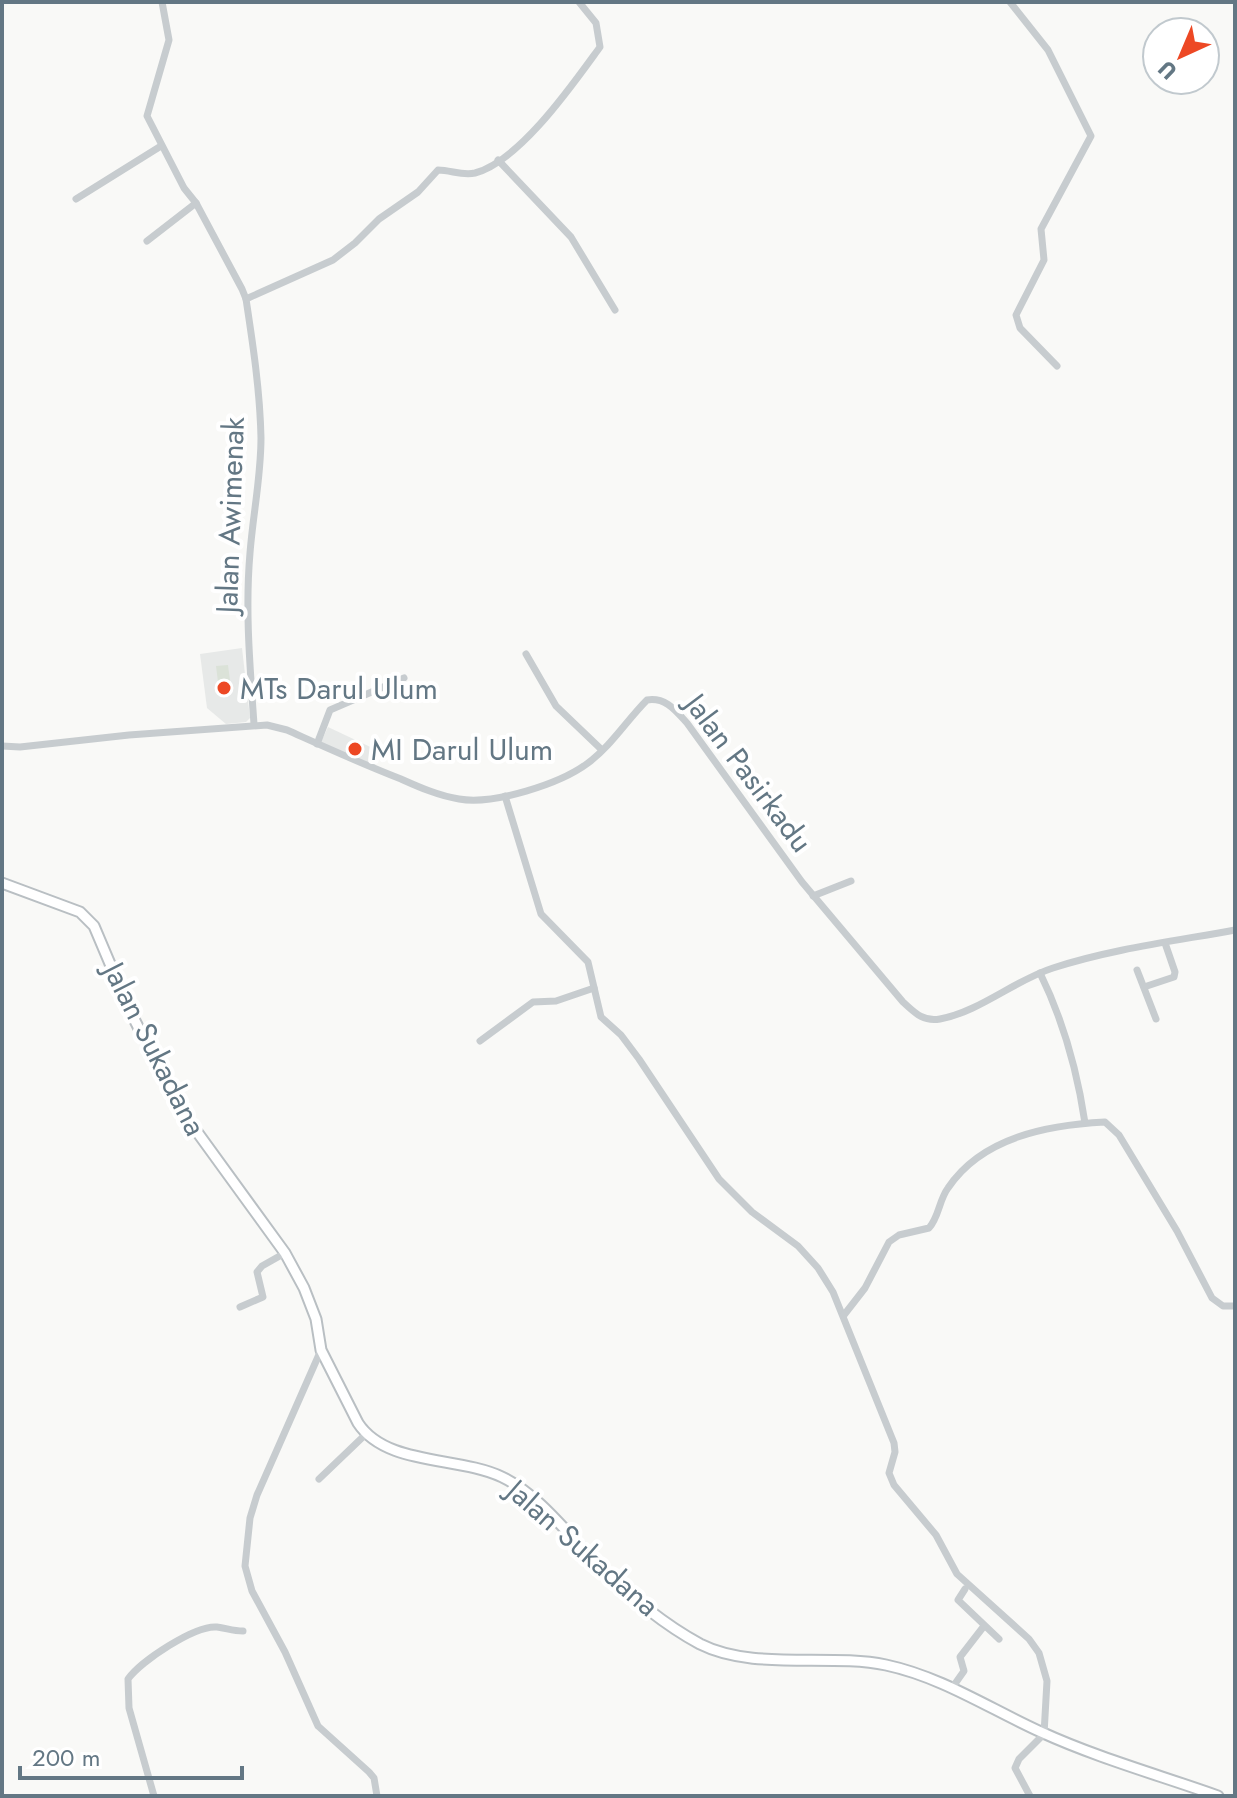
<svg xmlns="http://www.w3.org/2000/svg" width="1237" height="1798" viewBox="0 0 1237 1798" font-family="Jost,sans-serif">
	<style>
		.built { fill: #e7e9e8 }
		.grass { fill: #dbe2d8 }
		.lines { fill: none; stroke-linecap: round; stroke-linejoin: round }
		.secondary-casing { stroke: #b9bfc3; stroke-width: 13 }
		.street { stroke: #c7cccf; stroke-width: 7 }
		.secondary { stroke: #fff; stroke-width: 9 }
		.poi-dot { fill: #ed4824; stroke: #fff; stroke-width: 3 }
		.labels { text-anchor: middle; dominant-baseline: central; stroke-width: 8; stroke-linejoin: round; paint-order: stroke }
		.street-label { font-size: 30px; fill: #637784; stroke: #fff }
		.poi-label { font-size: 30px; fill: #637784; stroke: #fff; text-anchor: start }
	</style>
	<rect width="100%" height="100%" fill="#f9f9f7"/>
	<g class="built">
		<polygon points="242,648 250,718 246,722 226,724 207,708 200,654"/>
		<polygon points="328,727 381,752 374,767 321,742"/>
	</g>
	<polygon class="grass" points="228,665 231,688 219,690 216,666"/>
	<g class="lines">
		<g class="secondary-casing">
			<path id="secondary" d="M2,883L80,912L94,926L130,1011L179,1107L285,1253L304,1288L316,1319L321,1350L358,1423C386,1466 458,1456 502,1477C539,1495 567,1533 595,1562C625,1592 663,1624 700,1644C753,1671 829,1653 886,1665C942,1677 990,1709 1041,1732C1098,1758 1159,1775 1218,1796"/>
		</g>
		<g class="street">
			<path d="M162,2L169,40L147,116L184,188L196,203L242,289L246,299C253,345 260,391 261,438C261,477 253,514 250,553C245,610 250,667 254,724"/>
			<polyline points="1010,2 1048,50 1091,136 1041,229 1044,260 1016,315 1020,328 1057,366"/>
			<polyline points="498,160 571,237 615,310"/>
			<polyline points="76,199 161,146"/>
			<polyline points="147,241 196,203"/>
			<path d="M246,299L333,260L355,243L379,219L418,192L438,170C451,170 462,176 475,173C520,161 573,84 600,47L596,23L579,2"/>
			<polyline points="526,654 556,706 602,750"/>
			<polyline points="317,744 330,710 404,678"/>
			<path d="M2,746L20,747L129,735L267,725L287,730C325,747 362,764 401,779C419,787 439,796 459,799C494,805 560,784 588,763C611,746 627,720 647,700C666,697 676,711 687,723L802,882L903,1002C915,1013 923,1022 940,1019C979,1012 1015,980 1053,968C1111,949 1175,941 1235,930"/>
			<polyline points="505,796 541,914 588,962 601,1017 621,1035 639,1059 719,1179 752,1212 798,1246 818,1268 833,1292 894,1443 895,1452 889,1473 894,1485 936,1535 957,1574 1029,1639 1039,1653 1047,1681 1044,1734 1019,1759 1015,1768 1030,1796"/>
			<polyline points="813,896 851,881"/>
			<polyline points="1137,970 1156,1019"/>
			<path d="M1040,973C1064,1022 1077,1069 1085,1123"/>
			<polyline points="1144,987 1174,977 1175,972 1165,943"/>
			<polyline points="480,1041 533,1002 556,1001 594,988"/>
			<polyline points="240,1307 263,1297 257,1272 262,1266 285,1253"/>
			<path d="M844,1315L865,1288L889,1242L899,1235L929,1228C939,1217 939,1200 948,1188C982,1137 1048,1125 1105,1122L1119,1135L1177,1231L1212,1298L1223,1306H1235"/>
			<polyline points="321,1350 257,1495 250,1518 245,1566 252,1591 285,1652 318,1726 369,1772 374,1778 377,1796"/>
			<polyline points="319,1479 366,1434"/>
			<polyline points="965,1589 958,1600 999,1639"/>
			<polyline points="952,1688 964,1671 960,1657 984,1626"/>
			<path d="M154,1796L129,1708L128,1679C141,1661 195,1625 217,1627C226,1628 233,1631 243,1631"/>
		</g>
		<use href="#secondary" class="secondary"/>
	</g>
	<g class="poi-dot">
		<circle cx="224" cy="688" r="8"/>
		<circle cx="355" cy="749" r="8"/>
	</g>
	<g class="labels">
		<g class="street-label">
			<text transform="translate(230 515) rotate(-88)">Jalan Awimenak</text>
			<text transform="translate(749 773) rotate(53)">Jalan Pasirkadu</text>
			<text transform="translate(155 1049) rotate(63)">Jalan Sukadana</text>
			<text transform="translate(583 1548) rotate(41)">Jalan Sukadana</text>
		</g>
		<g class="poi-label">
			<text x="240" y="688">MTs Darul Ulum</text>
			<text x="371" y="749">MI Darul Ulum</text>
		</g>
	</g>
	<rect width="1237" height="1798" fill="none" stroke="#637784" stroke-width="8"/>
	<g transform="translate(1181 56) rotate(224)"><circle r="38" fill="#ffffff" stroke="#c1c9ce" stroke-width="2"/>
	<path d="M0-6L14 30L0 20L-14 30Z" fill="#ed4824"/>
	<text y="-12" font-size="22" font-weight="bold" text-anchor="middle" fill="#637784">U</text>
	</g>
	<path d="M20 1766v12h222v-12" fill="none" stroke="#637784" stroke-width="4"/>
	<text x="32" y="1766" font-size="24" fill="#637784" stroke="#ffffff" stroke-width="6" paint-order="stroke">200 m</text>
</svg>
